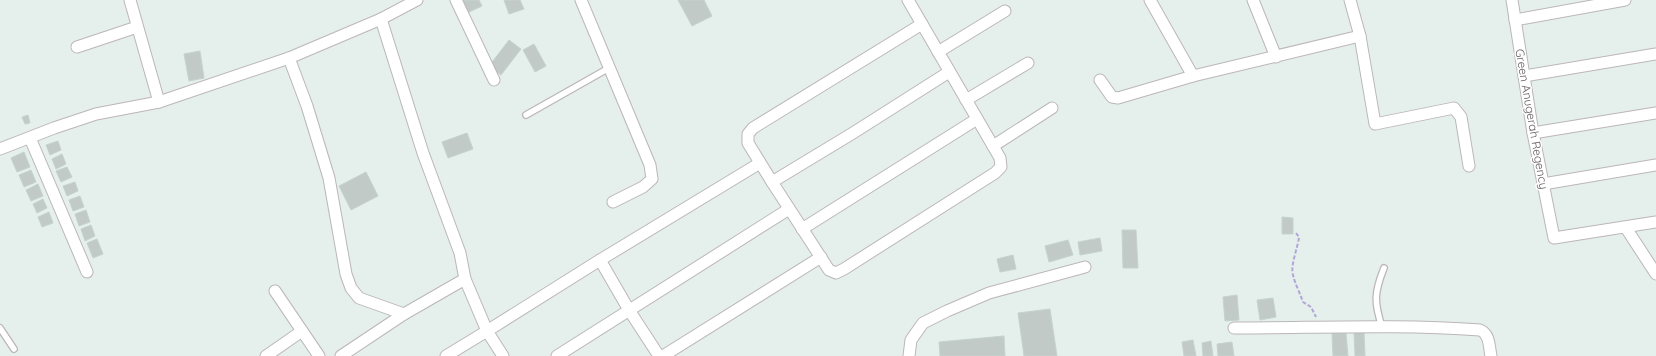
<svg xmlns="http://www.w3.org/2000/svg" width="1656" height="356" viewBox="0 0 1656 356" font-family="Quicksand,sans-serif">
	<style>
		.building { fill: #c2cac7; stroke: #c4d3ce }
		.lines { fill: none; stroke-linecap: round; stroke-linejoin: round }
		.lane-casing { stroke: #bcb6b8; stroke-width: 8 }
		.street-casing { stroke: #bcb6b8; stroke-width: 13 }
		.path { stroke: #b0a7d6; stroke-width: 2; stroke-dasharray: 4 2; stroke-linecap: butt }
		.lane { stroke: #fff; stroke-width: 5.5 }
		.street { stroke: #fff; stroke-width: 11 }
		.labels { text-anchor: middle; dominant-baseline: central; stroke-width: 3; stroke-linejoin: round; paint-order: stroke }
		.street-label { font-size: 12px; fill: #655d61; stroke: #fff }
	</style>
	<rect width="100%" height="100%" fill="#e5efec"/>
	<g class="building">
		<polygon points="462,0 479,0 482,6 467,13"/>
		<polygon points="504,0 520,0 524,9 509,14"/>
		<polygon points="678,0 704,0 712,16 692,26"/>
		<polygon points="509,40 521,49 501,75 489,66"/>
		<polygon points="534,44 546,66 535,72 523,50"/>
		<polygon points="200,51 204,78 189,81 184,54"/>
		<polygon points="28,115 30,123 25,124 22,117"/>
		<polygon points="467,133 473,149 448,158 442,142"/>
		<polygon points="58,141 61,150 50,155 46,145"/>
		<polygon points="24,152 30,167 17,172 11,158"/>
		<polygon points="62,154 66,164 56,169 52,159"/>
		<polygon points="67,167 72,177 61,182 56,171"/>
		<polygon points="31,170 36,182 24,187 19,175"/>
		<polygon points="366,172 378,196 351,210 339,186"/>
		<polygon points="75,182 78,191 67,196 63,186"/>
		<polygon points="38,184 43,196 31,201 26,190"/>
		<polygon points="80,196 84,207 73,211 69,200"/>
		<polygon points="43,199 47,208 37,213 33,204"/>
		<polygon points="86,210 90,222 79,226 75,214"/>
		<polygon points="49,212 53,223 42,227 38,217"/>
		<polygon points="1282,217 1293,218 1293,234 1282,234"/>
		<polygon points="91,225 95,236 85,241 81,229"/>
		<polygon points="1122,230 1136,230 1138,268 1123,268"/>
		<polygon points="1100,238 1102,251 1080,255 1078,242"/>
		<polygon points="97,239 103,254 93,258 87,243"/>
		<polygon points="1068,240 1073,255 1049,262 1045,246"/>
		<polygon points="1013,255 1016,269 1000,272 997,259"/>
		<polygon points="1237,295 1239,320 1225,321 1223,297"/>
		<polygon points="1273,298 1276,317 1260,320 1257,300"/>
		<polygon points="1050,309 1057,356 1024,356 1018,313"/>
		<polygon points="1364,332 1365,356 1355,356 1354,333"/>
		<polygon points="1332,333 1346,333 1348,356 1333,356"/>
		<polygon points="1004,336 1005,356 940,356 939,342"/>
		<polygon points="1193,340 1196,356 1184,356 1182,342"/>
		<polygon points="1211,341 1213,356 1203,356 1202,343"/>
		<polygon points="1232,342 1234,356 1218,356 1217,344"/>
	</g>
	<g class="lines">
		<g class="lane-casing">
			<g id="lane">
				<polyline points="526,115 609,68"/>
				<path d="M1382,327C1374,302 1374,293 1384,268"/>
				<polyline points="0,328 14,349"/>
			</g>
		</g>
		<g class="street-casing">
			<g id="street">
				<polyline points="130,0 159,102"/>
				<polyline points="456,0 494,80"/>
				<polyline points="581,0 650,165 652,179 643,187 613,202"/>
				<polyline points="908,0 1000,158 1001,167 995,173 844,269 836,273 829,270 772,182 853,133 949,72"/>
				<polyline points="1150,0 1193,76 1360,36"/>
				<polyline points="1253,0 1276,57"/>
				<polyline points="1350,0 1360,36 1375,124 1454,108 1461,117 1469,166"/>
				<polyline points="1512,0 1533,133 1554,238 1656,222"/>
				<polyline points="381,19 423,153 460,253 465,279"/>
				<polyline points="1515,20 1625,0"/>
				<polyline points="77,47 137,27"/>
				<polyline points="938,52 1005,11"/>
				<polyline points="289,58 307,106 329,178 346,274 351,288 359,298 404,314"/>
				<polyline points="1524,76 1656,54"/>
				<polyline points="1100,80 1112,97 1118,98 1193,76"/>
				<polyline points="966,100 1028,63"/>
				<polyline points="1533,133 1656,113"/>
				<polyline points="30,138 87,272"/>
				<polyline points="993,146 1052,108"/>
				<polyline points="0,149 54,128 96,114 159,102 289,58 381,19 417,0"/>
				<polyline points="772,182 748,143 748,134 753,128 922,24"/>
				<polyline points="1543,184 1656,165"/>
				<polyline points="1626,228 1656,274"/>
				<polyline points="802,229 977,119"/>
				<polyline points="600,260 760,163"/>
				<polyline points="275,291 319,356"/>
				<path d="M1234,328C1316,328 1398,324 1480,330C1490,334 1489,347 1491,356"/>
				<polyline points="266,356 302,331"/>
				<polyline points="341,356 404,314 465,279 487,331 446,356"/>
				<polyline points="503,356 487,331 600,260 629,310 659,356"/>
				<polyline points="557,356 789,209"/>
				<polyline points="663,356 821,257"/>
				<polyline points="909,356 911,340 923,323 947,311 989,293 1085,267"/>
			</g>
		</g>
		<path class="path" d="M1296,233L1299,237C1298,247 1290,266 1293,275C1295,284 1300,293 1303,302L1311,307L1316,317"/>
		<use href="#lane" class="lane"/>
		<use href="#street" class="street"/>
	</g>
	<g class="labels">
		<g class="street-label">
			<text transform="translate(1532 119) rotate(80)">Green Anugerah Regency</text>
		</g>
	</g>
</svg>
